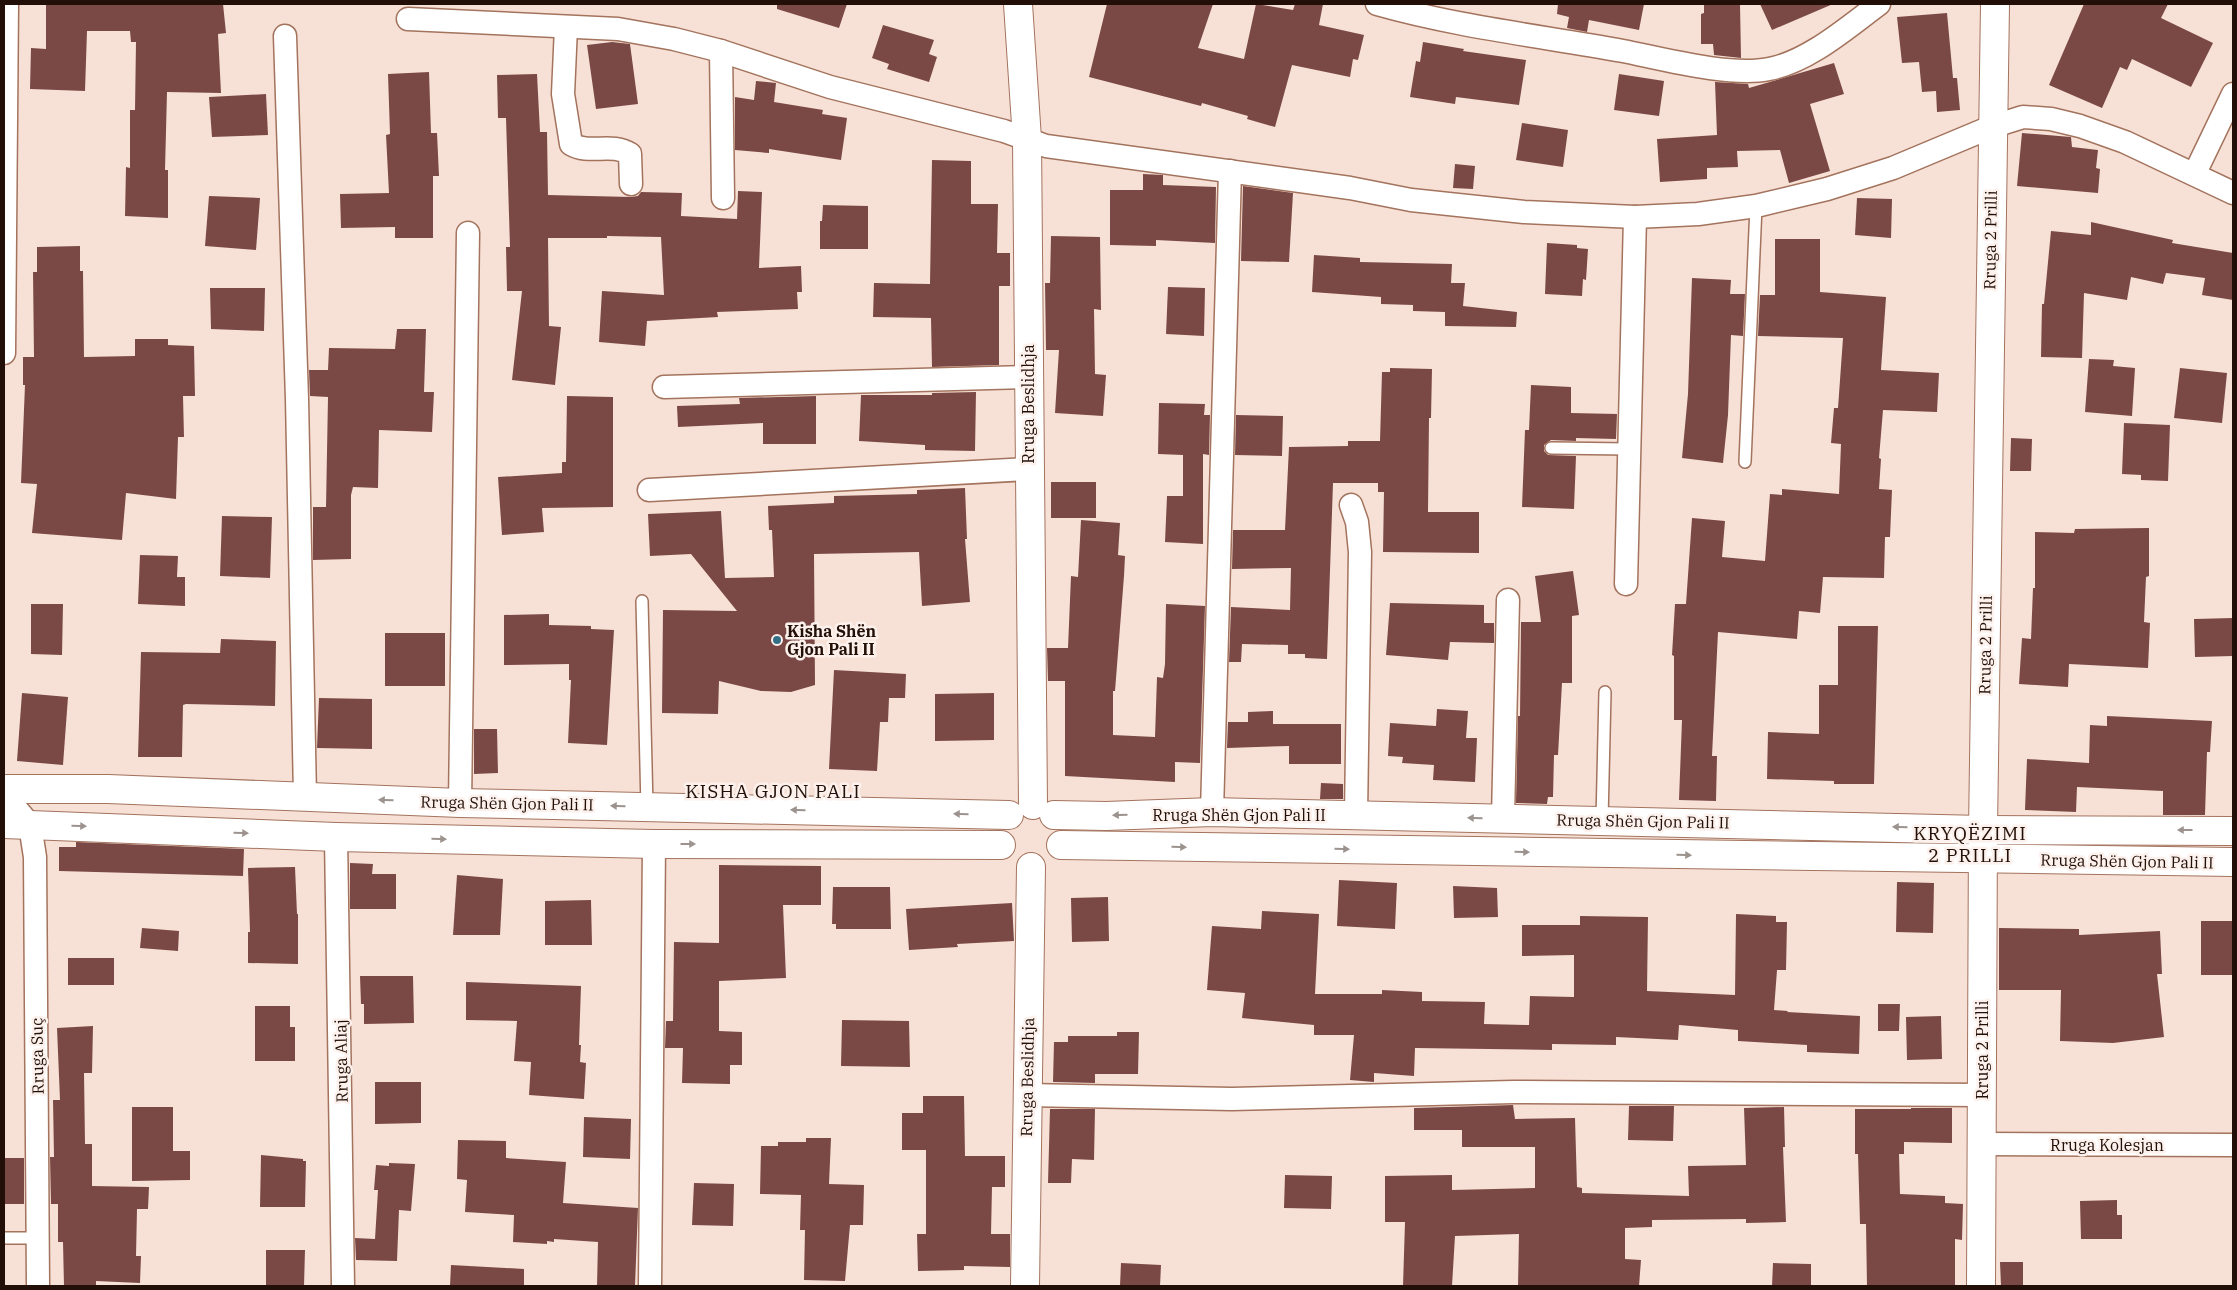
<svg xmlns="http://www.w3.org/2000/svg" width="2237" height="1290" viewBox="0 0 2237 1290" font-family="'IBM Plex Serif',serif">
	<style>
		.building { fill: #7b4945 }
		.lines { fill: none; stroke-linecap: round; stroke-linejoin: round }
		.service-casing { stroke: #a3735d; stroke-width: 14 }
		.minor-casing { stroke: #a3735d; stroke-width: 25 }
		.tertiary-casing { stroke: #a3735d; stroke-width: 30 }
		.service { stroke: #fff; stroke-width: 11 }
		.minor { stroke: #fff; stroke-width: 22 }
		.tertiary { stroke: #fff; stroke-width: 28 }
		.oneway { fill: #9c938f }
		.poi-dot { fill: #337086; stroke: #fcf1ec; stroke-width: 2 }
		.labels { text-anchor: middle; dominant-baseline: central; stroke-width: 5; stroke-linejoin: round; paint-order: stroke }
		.street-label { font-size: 16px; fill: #220f07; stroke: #fcf1ec }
		.poi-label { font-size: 16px; font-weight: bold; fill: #220f07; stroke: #fcf1ec; text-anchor: start }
		.quarter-label { font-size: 19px; letter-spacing: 1px; fill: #220f07; stroke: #fcf1ec }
	</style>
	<rect width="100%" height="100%" fill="#f7e1d7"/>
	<g class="building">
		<polygon points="46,4 223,4 226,33 218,34 221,93 167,92 165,170 168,170 168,218 125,216 126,167 130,168 130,110 135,110 136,42 131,42 130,31 87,31 85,91 30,89 31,48 46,49"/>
		<polygon points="777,4 847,4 839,28 777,9"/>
		<polygon points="1107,4 1213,4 1198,48 1244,59 1256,4 1293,10 1295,4 1323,4 1319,25 1364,35 1358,60 1353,59 1350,77 1292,65 1275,127 1247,119 1248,116 1202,103 1201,106 1089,77"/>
		<polygon points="1558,4 1644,4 1639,30 1589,20 1587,32 1567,28 1569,17 1557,14"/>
		<polygon points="1704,4 1740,4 1741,58 1714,55 1713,44 1701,44 1701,14 1704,13"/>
		<polygon points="1760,4 1833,4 1772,30"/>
		<polygon points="2084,4 2168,4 2161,18 2213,43 2191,87 2132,59 2127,70 2120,67 2102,108 2049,85"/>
		<polygon points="1947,13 1953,78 1957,78 1960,110 1937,112 1936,91 1922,92 1919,62 1902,63 1897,17"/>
		<polygon points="883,25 934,40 929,54 937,57 929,82 887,69 889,64 872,58"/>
		<polygon points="612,42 630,44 638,104 596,109 587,45"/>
		<polygon points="1423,42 1464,49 1463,51 1526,60 1519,105 1456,97 1455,104 1410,97 1416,61 1420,62"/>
		<polygon points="1834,63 1844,94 1810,104 1830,171 1789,183 1780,150 1737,151 1738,167 1707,168 1707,179 1660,182 1657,139 1717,135 1715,82 1748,84 1749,88"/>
		<polygon points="429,72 431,133 437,133 439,176 433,176 433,238 395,238 395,227 341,228 340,194 389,193 386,135 390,134 388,74"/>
		<polygon points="537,74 540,132 547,132 548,195 631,197 638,196 641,192 682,193 681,216 737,219 738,191 762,192 759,268 801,266 802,292 797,292 798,309 717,312 718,317 647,321 645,346 599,342 602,291 664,295 661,237 607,236 607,238 548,238 549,326 561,327 555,385 512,380 522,291 507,291 506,247 510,247 506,118 498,118 497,75"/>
		<polygon points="1619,74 1664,81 1659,116 1614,110"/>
		<polygon points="756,81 776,83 774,102 823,110 822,114 847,118 841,160 769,149 769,153 735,150 735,97 754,100"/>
		<polygon points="266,94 268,135 212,137 209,97"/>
		<polygon points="1522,123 1568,130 1563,167 1516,160"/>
		<polygon points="2022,133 2071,137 2072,147 2098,150 2096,168 2100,169 2098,193 2017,186"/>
		<polygon points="932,160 971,161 971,204 998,204 997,253 1010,253 1010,286 999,286 999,365 932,367 931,318 873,317 874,283 930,284"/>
		<polygon points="1455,164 1475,166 1473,189 1453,188"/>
		<polygon points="1143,174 1163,175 1163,185 1216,187 1215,243 1156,240 1156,246 1110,245 1110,190 1143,190"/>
		<polygon points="1243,186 1293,193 1289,262 1241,261"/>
		<polygon points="209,196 260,198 256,250 205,246"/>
		<polygon points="1857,198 1892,199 1891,238 1855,235"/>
		<polygon points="823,205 868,206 868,249 820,249 820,221 822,221"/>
		<polygon points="2091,222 2173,240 2172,243 2233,253 2233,300 2202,295 2205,278 2166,273 2163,284 2131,277 2127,300 2084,293 2082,358 2041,357 2042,304 2044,304 2051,231 2091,235"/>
		<polygon points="1051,236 1100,237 1101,310 1094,309 1095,374 1106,375 1103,416 1055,413 1059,350 1046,350 1045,283 1050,283"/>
		<polygon points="1775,239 1820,239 1820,292 1886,297 1881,370 1939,373 1937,412 1883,410 1879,458 1881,459 1879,489 1892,490 1890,537 1885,537 1884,578 1823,577 1820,613 1799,611 1797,639 1718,632 1712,756 1717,756 1716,801 1679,800 1682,720 1674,720 1674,656 1672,655 1675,604 1686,604 1692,518 1725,521 1722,557 1765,561 1770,494 1782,495 1782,489 1839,494 1841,444 1831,443 1834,408 1838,408 1843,338 1758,336 1760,295 1775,295"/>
		<polygon points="1547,243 1577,245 1577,248 1588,249 1586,280 1583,279 1582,296 1545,294"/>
		<polygon points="80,246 80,271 83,271 84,357 135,356 135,339 168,339 168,345 194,346 195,396 183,396 184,437 178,437 176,499 126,493 122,540 32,533 37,484 21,483 25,385 23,385 23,357 34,357 33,272 37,272 37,247"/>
		<polygon points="1314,255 1360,258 1360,262 1452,264 1451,283 1465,283 1463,306 1517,312 1516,327 1445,326 1445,312 1413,311 1413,305 1381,304 1381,297 1312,292"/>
		<polygon points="1692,278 1731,280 1730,294 1745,294 1743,336 1731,335 1728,415 1723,463 1682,458 1688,394"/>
		<polygon points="1168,287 1205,288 1204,336 1166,334"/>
		<polygon points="210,288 265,288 264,331 211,329"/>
		<polygon points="397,329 426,329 424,392 434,392 432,432 379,430 378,488 353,487 351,495 351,559 313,560 313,507 326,507 328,397 310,396 309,370 328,370 329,348 395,349"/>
		<polygon points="2089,359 2114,360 2113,366 2135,368 2132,416 2085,412"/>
		<polygon points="1390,368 1432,369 1431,418 1429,418 1428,512 1479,512 1479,553 1383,552 1384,492 1378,492 1378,483 1333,483 1327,659 1305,658 1305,654 1288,654 1288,645 1242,644 1241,662 1229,662 1231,607 1290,610 1291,568 1232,569 1233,530 1285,530 1289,447 1348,446 1348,441 1380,441 1382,372 1390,372"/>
		<polygon points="2180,368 2227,373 2222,423 2174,418"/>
		<polygon points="1531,385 1571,387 1571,413 1617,414 1616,439 1576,438 1576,441 1551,440 1544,445 1544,451 1548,455 1576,456 1574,509 1522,507 1525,430 1529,430"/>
		<polygon points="976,392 975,451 925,450 925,445 859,441 861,395 932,395 932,393"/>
		<polygon points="567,396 613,397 613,507 542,508 544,532 502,535 498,477 562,473 562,462 566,462"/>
		<polygon points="816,396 816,444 763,444 763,423 678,427 677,406 740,404 739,398"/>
		<polygon points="1159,403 1205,404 1204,415 1210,415 1209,455 1203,454 1203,544 1165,542 1167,496 1184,496 1183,496 1183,455 1158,454"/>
		<polygon points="1236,415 1283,416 1282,456 1235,455"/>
		<polygon points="2124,423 2170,425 2168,481 2141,480 2141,475 2122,474"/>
		<polygon points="2011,438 2032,439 2031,471 2010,471"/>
		<rect x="1051" y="482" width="45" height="36"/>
		<polygon points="965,488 967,539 965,539 970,602 922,606 919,552 814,554 815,685 791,692 761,691 719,681 718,714 662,713 663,610 737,611 691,554 650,556 648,514 721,511 725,578 774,577 772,530 769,530 768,506 834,503 834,496 917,494 917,490"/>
		<polygon points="222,516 272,517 270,578 220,576"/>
		<polygon points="1081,520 1120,523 1118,555 1125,556 1124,576 1115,691 1113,691 1113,735 1155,737 1157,677 1163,678 1165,664 1166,604 1205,606 1200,763 1175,762 1175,782 1065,776 1065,681 1048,681 1047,648 1068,648 1071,576 1078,577"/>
		<polygon points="2149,528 2149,576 2146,577 2144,622 2150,623 2148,668 2069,664 2068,687 2019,684 2022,638 2031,639 2033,588 2035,588 2035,532 2074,533 2075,529"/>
		<polygon points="140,555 178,556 177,577 185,577 185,606 138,604"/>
		<polygon points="1573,571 1579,615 1572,616 1572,683 1562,683 1558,755 1554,755 1553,797 1548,797 1547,804 1516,803 1518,716 1520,716 1521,622 1541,622 1535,576"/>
		<polygon points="1390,603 1484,605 1484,623 1494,623 1494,643 1450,642 1448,660 1386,655"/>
		<polygon points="31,604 63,604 62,655 31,654"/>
		<polygon points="549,614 549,625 591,626 591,629 614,630 607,745 568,743 571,680 569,680 569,664 504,665 504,615"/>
		<polygon points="2233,618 2233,656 2195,657 2194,619"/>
		<polygon points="1838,626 1878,626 1874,784 1834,784 1834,781 1767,779 1768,732 1819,734 1819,685 1838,685"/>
		<rect x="385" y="633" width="60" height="53"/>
		<polygon points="221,639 276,641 275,706 186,704 183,705 182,757 138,757 141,652 220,653"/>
		<polygon points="834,670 906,674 905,698 889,698 888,722 880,722 877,771 829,769"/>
		<polygon points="22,693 68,697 63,765 17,761"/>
		<polygon points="994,693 994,740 935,741 935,694"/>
		<polygon points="319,698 372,699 372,749 317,748"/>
		<polygon points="1437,709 1468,711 1466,738 1477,738 1475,782 1433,780 1434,765 1402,763 1403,757 1388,756 1390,723 1436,726"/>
		<polygon points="1273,711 1273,724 1341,724 1341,764 1289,764 1289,746 1227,748 1228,722 1248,722 1248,712"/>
		<polygon points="2107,716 2212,721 2210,752 2207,752 2205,815 2163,815 2163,791 2077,787 2076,812 2025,810 2027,759 2089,763 2090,725 2107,726"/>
		<polygon points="474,729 497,729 498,773 474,774"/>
		<polygon points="1321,783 1343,784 1343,799 1320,799"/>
		<polygon points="76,842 244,849 243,876 59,871 59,847 76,847"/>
		<polygon points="350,863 373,864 372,874 396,874 396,909 350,909"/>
		<polygon points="719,865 821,866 821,905 783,905 786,978 719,981 719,1031 742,1032 742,1065 730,1065 730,1084 682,1083 683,1048 665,1048 666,1021 673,1021 674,942 719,943"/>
		<polygon points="295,867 297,914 298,914 298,964 248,963 248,932 250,932 248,868"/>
		<polygon points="457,875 503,879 500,935 453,935"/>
		<polygon points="1339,880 1397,883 1395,929 1337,926"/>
		<polygon points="1897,882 1934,883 1933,933 1896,932"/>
		<polygon points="1453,886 1497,888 1498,917 1454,918"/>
		<polygon points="833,887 890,887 891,929 836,929 836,924 832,924"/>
		<polygon points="1108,897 1109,941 1072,942 1071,898"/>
		<polygon points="591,900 592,945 545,945 545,901"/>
		<polygon points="1012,903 1014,941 957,944 958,947 909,950 906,909"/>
		<polygon points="1262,911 1319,914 1315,994 1382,994 1382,990 1422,992 1422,1001 1485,1002 1484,1024 1529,1025 1530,996 1574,997 1574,955 1522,956 1522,925 1580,925 1580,916 1648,917 1647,991 1735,995 1736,914 1776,916 1776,922 1787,922 1786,970 1777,970 1774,1010 1788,1011 1787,1012 1860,1016 1859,1054 1807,1052 1807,1045 1738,1041 1738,1030 1679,1025 1678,1040 1616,1037 1616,1045 1552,1044 1552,1050 1415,1048 1414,1076 1374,1073 1374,1082 1350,1080 1354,1035 1314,1035 1314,1025 1242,1018 1245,993 1207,990 1212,926 1261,929"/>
		<rect x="2201" y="921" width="32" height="54"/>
		<polygon points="142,928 179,931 178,951 140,948"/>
		<polygon points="1999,928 2079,929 2079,935 2160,931 2162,974 2157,974 2164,1037 2113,1043 2060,1041 2061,990 1999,990"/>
		<rect x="68" y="958" width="46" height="27"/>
		<polygon points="360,976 413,976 414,1023 364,1024 364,1004 361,1004"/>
		<polygon points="466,982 581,986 579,1045 581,1045 580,1062 586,1063 584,1099 529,1095 531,1062 514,1061 517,1021 466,1020"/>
		<polygon points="1878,1004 1900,1004 1899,1031 1878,1031"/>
		<polygon points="255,1006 290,1006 290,1027 295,1027 295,1061 255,1061"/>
		<polygon points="1941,1016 1942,1059 1907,1060 1906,1017"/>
		<polygon points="842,1020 909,1021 910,1067 841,1066"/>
		<polygon points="93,1026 92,1073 84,1073 85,1144 92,1144 92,1186 149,1187 148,1209 137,1209 136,1256 141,1256 140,1283 96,1281 96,1286 64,1286 63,1242 58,1242 58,1204 51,1204 50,1157 54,1157 53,1100 60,1100 57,1028"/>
		<polygon points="1117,1032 1139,1032 1138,1074 1095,1074 1095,1083 1053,1082 1054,1042 1068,1042 1068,1036 1117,1036"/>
		<polygon points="375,1082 421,1082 421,1123 375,1124"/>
		<polygon points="923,1096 964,1096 965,1156 1005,1156 1005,1187 992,1187 991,1234 1010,1234 1010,1267 964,1266 964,1270 918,1271 917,1234 926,1234 926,1150 902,1150 902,1113 923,1113"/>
		<polygon points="1513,1105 1515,1119 1575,1118 1577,1187 1582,1188 1582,1193 1689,1196 1688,1166 1746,1165 1744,1108 1784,1107 1785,1147 1783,1147 1786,1222 1746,1223 1746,1219 1652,1220 1652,1227 1625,1228 1625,1259 1641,1260 1639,1286 1518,1286 1519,1234 1455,1236 1452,1286 1403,1286 1405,1222 1385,1222 1385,1176 1452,1175 1452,1190 1535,1188 1535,1147 1462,1147 1462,1130 1414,1130 1414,1108"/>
		<polygon points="1629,1106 1674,1106 1673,1141 1628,1140"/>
		<polygon points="132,1107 173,1107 173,1151 190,1151 190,1180 132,1181"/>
		<polygon points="1911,1108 1952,1108 1952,1143 1904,1142 1904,1154 1899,1154 1900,1194 1945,1196 1945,1203 1963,1204 1962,1240 1955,1239 1955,1286 1867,1286 1866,1224 1860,1224 1858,1154 1855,1154 1855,1109 1911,1109"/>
		<polygon points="1050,1109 1095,1109 1094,1160 1072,1159 1071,1183 1048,1183"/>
		<polygon points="584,1117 631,1119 630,1159 583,1157"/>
		<polygon points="806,1138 831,1138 829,1184 864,1185 863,1225 850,1225 845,1281 804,1280 805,1230 800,1230 801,1195 760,1194 761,1146 778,1146 778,1142 806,1142"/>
		<polygon points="458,1140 506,1141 506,1158 566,1162 563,1203 638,1208 635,1286 597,1286 598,1242 554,1239 554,1242 547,1241 547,1244 513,1242 514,1215 465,1212 467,1180 457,1179"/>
		<polygon points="261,1155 303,1159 303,1161 306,1161 305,1207 260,1207"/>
		<rect x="4" y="1158" width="20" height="46"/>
		<polygon points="389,1163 415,1164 411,1211 399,1210 397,1261 356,1260 355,1238 375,1239 378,1190 374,1190 376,1165 389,1166"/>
		<polygon points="1285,1175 1332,1176 1331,1209 1284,1208"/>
		<polygon points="694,1183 734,1184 733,1226 692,1225"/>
		<polygon points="2117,1200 2117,1215 2122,1215 2122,1239 2081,1239 2080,1201"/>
		<polygon points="266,1250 305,1250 304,1286 266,1286"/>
		<polygon points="2000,1262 2023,1262 2023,1286 2001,1286"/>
		<polygon points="1121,1263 1161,1265 1160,1286 1120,1286"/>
		<polygon points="1773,1263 1811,1264 1811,1286 1772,1286"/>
		<polygon points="451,1265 524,1269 524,1286 450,1286"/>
	</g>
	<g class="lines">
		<g class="service-casing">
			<g id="service">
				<polyline points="1551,448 1628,449"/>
				<polyline points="1745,462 1756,206"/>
				<polyline points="642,601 647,807"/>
				<polyline points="1602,820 1605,692"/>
				<polyline points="4,1238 38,1238"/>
			</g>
		</g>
		<g class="minor-casing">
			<g id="minor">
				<path d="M1377,4C1458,27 1541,36 1623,51C1663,59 1730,77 1769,69C1808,62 1848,27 1879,4"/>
				<polyline points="408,19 618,29 674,39 721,51 830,87 1004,131 1046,146 1350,188 1411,200 1524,212 1635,217 1698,214 1756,206 1827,189 1893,168 1991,127 2023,117 2051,119 2080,126 2125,142 2233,193"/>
				<path d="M566,27L563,94L571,144C589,155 612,142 630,154L631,184"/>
				<polyline points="285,36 297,399 305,797"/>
				<polyline points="721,51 723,198"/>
				<polyline points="2195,173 2233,94"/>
				<polyline points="4,353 7,4"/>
				<polyline points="664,387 1028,377"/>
				<polyline points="649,490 1029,469"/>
				<polyline points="1351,505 1357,522 1360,552 1356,815"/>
				<polyline points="1626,584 1635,217"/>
				<polyline points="4,794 30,825 35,857 38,1286"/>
				<polyline points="460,803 468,233"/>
				<polyline points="1212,812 1230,171"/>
				<polyline points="1503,818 1508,600"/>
				<polyline points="336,837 343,1286"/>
				<polyline points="1027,1095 1232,1099 1513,1092 1982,1095"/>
				<polyline points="1981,1144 2233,1145"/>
				<polyline points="650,1286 654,844"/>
			</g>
		</g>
		<g class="tertiary-casing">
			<g id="tertiary">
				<polyline points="1018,4 1027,139 1033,805"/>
				<polyline points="4,789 108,789 460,803 1009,815"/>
				<polyline points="1054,815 1106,816 1212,812 1983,830 2233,831"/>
				<polyline points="4,824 336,837 654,844 1001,845"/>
				<polyline points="1061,845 2233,862"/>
				<polyline points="1025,1286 1031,867"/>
				<polyline points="1981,1286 1983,830 1995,4"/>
			</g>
		</g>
		<use href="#service" class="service"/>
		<use href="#minor" class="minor"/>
		<use href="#tertiary" class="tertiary"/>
	</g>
	<defs><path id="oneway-solid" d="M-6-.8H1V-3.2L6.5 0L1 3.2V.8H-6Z" transform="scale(1.25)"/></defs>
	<g class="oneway">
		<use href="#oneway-solid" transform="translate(386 800) rotate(-178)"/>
		<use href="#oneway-solid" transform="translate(618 806) rotate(-179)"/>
		<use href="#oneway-solid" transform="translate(798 810) rotate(-179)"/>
		<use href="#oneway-solid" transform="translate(961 814) rotate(-179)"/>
		<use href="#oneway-solid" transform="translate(1120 815) rotate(178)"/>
		<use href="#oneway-solid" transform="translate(1475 818) rotate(-179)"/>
		<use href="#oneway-solid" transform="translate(79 826) rotate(2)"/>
		<use href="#oneway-solid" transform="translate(1900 827) rotate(-179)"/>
		<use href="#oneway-solid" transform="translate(2185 830) rotate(-180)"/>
		<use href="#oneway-solid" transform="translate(241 833) rotate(2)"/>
		<use href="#oneway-solid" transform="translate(439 839) rotate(1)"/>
		<use href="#oneway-solid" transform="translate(688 844)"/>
		<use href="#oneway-solid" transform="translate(1179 847) rotate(1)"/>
		<use href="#oneway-solid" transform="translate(1342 849) rotate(1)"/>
		<use href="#oneway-solid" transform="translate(1522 852) rotate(1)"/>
		<use href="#oneway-solid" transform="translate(1684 855) rotate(1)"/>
	</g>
	<circle class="poi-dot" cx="777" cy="640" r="5"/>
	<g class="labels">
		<g class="street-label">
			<text transform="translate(1990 240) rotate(-89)">Rruga 2 Prilli</text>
			<text transform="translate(1028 404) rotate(-90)">Rruga Beslidhja</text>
			<text transform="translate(1985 645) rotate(-89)">Rruga 2 Prilli</text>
			<text transform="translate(507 803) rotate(1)">Rruga Shën Gjon Pali II</text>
			<text x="1239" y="815">Rruga Shën Gjon Pali II</text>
			<text transform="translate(1643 821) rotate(1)">Rruga Shën Gjon Pali II</text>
			<text transform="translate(2127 861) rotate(1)">Rruga Shën Gjon Pali II</text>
			<text transform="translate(1982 1050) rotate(-90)">Rruga 2 Prilli</text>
			<text transform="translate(37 1056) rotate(-91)">Rruga Suç</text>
			<text transform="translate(341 1061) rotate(-91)">Rruga Aliaj</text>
			<text transform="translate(1027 1077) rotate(-89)">Rruga Beslidhja</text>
			<text x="2107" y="1145">Rruga Kolesjan</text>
		</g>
		<g class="poi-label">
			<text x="787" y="631">Kisha Shën<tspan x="787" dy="18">Gjon Pali II</tspan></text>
		</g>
		<g class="quarter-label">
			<text x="773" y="791">KISHA GJON PALI</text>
			<text x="1970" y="833">KRYQËZIMI<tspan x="1970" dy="22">2 PRILLI</tspan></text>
		</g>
	</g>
	<rect width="2237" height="1290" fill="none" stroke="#220f07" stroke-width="10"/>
</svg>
